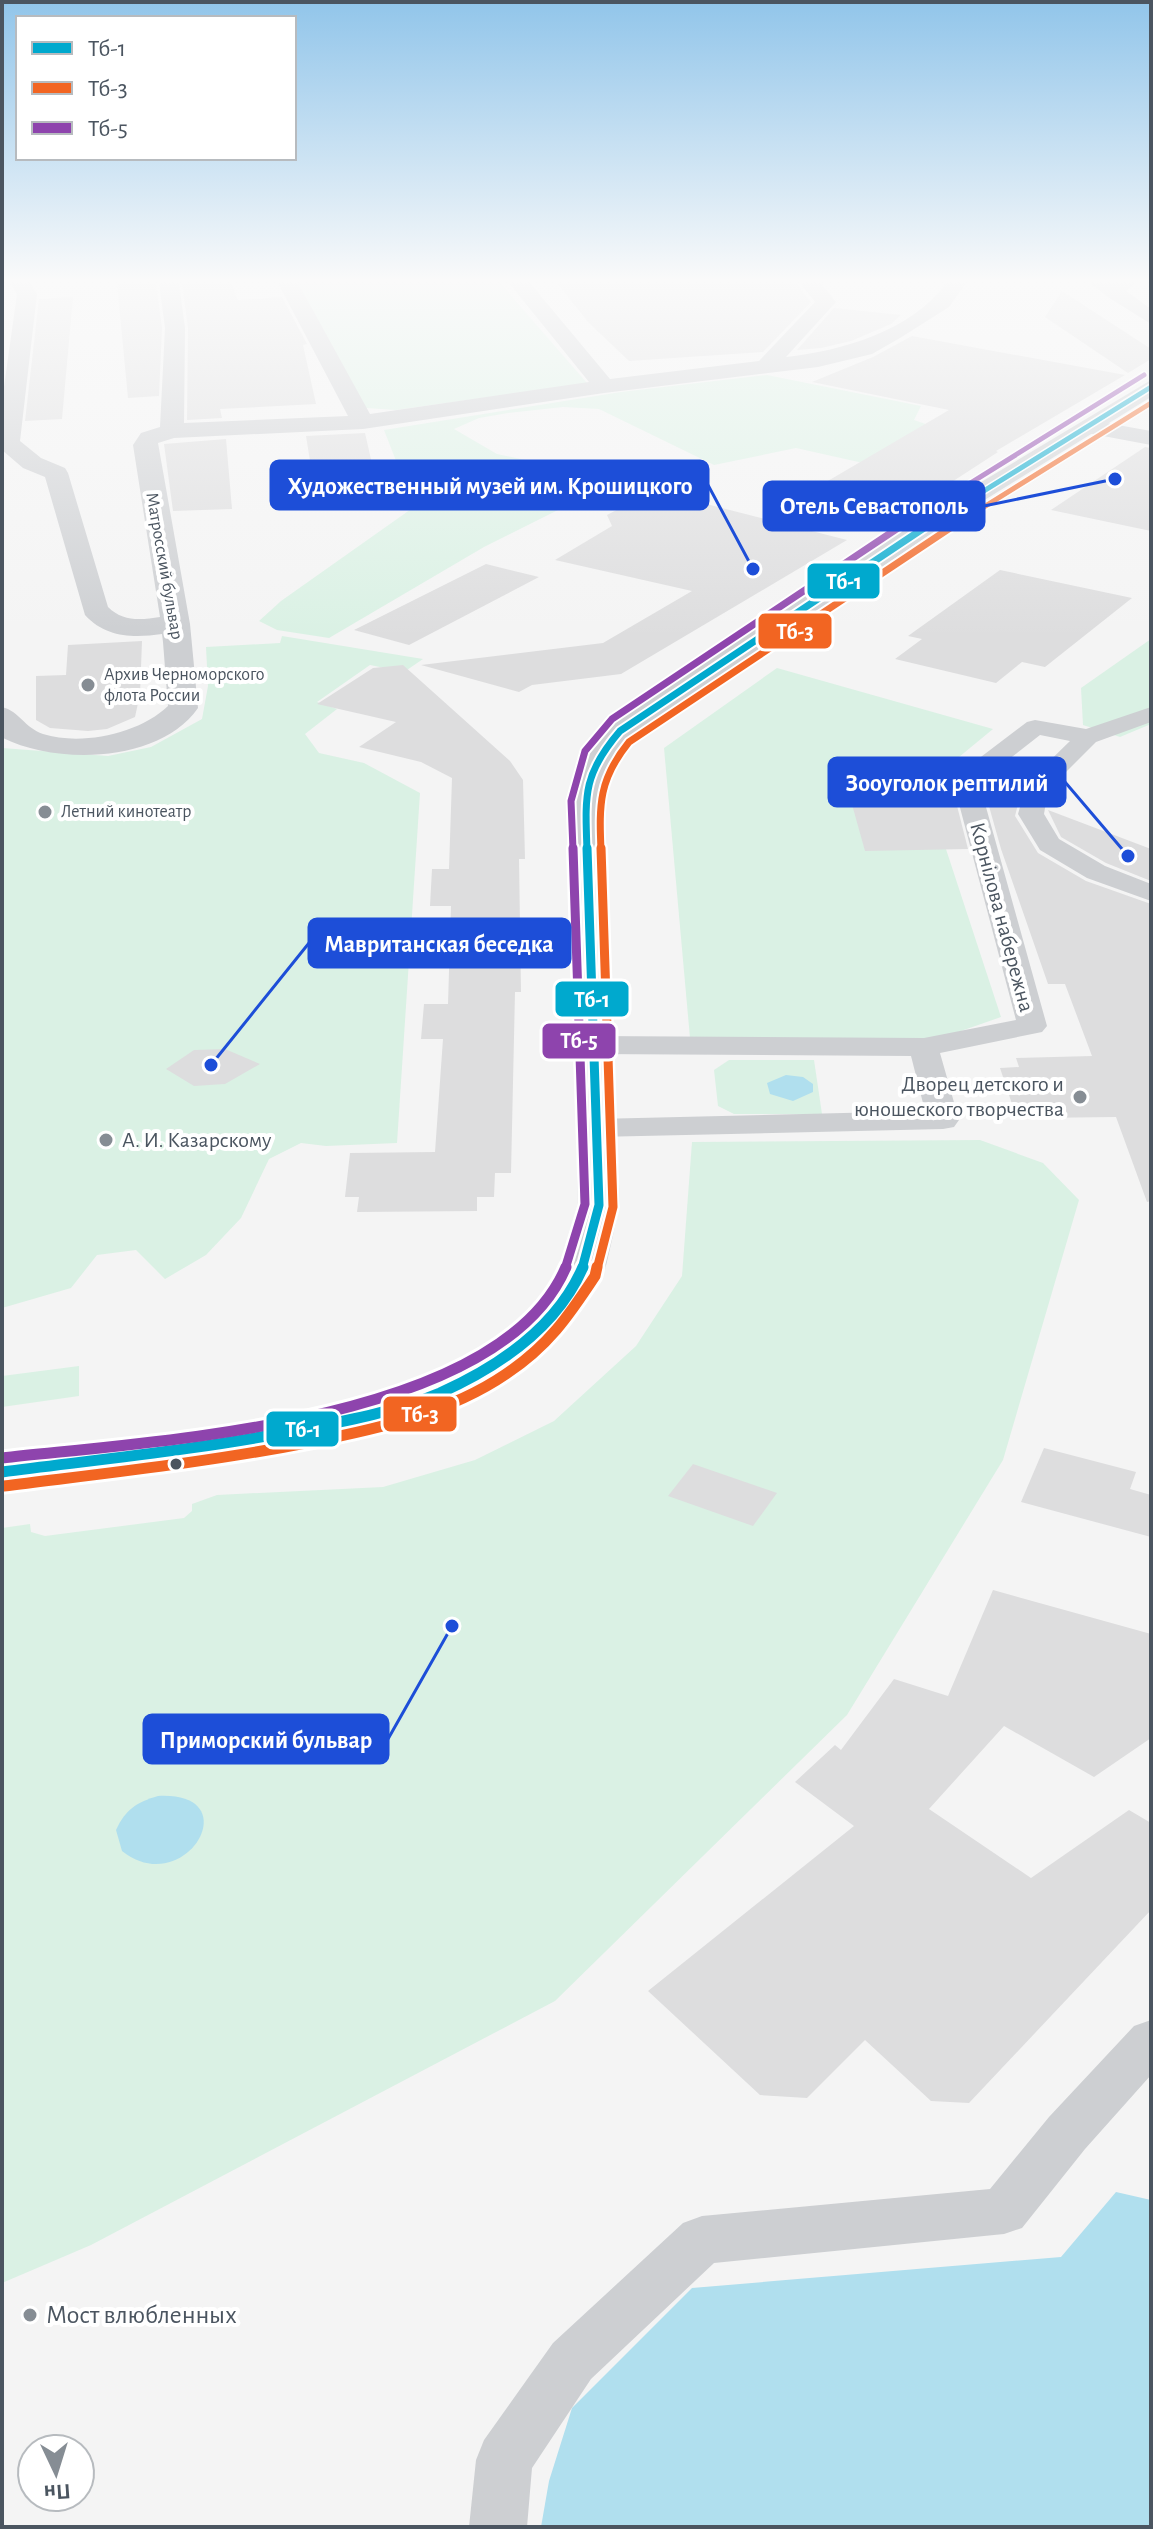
<svg xmlns="http://www.w3.org/2000/svg" width="1153" height="2529" viewBox="0 0 1153 2529" font-family="'Alegreya Sans',sans-serif">
	<style>
		.green { fill: #daf1e4 }
		.water { fill: #b0dfee }
		.building { fill: #ddddde }
		.lines { fill: none; stroke-linecap: round; stroke-linejoin: round }
		.pedestrian { fill: #cdcfd2; fill-rule: evenodd }
		.minor { fill: #cdcfd2; fill-rule: evenodd }
		.tertiary { fill: #cdcfd2; fill-rule: evenodd }
		.secondary { fill: #ced0d3; fill-rule: evenodd }
		.bus-1-far3-casing { stroke: #fff; stroke-width: 8 }
		.bus-1-far2-casing { stroke: #fff; stroke-width: 11 }
		.bus-1-far1-casing { stroke: #fff; stroke-width: 14 }
		.bus-1-casing { stroke: #fff; stroke-width: 17 }
		.bus-2-far3-casing { stroke: #fff; stroke-width: 8 }
		.bus-2-far2-casing { stroke: #fff; stroke-width: 11 }
		.bus-2-far1-casing { stroke: #fff; stroke-width: 14 }
		.bus-2-casing { stroke: #fff; stroke-width: 17 }
		.bus-3-far3-casing { stroke: #fff; stroke-width: 8 }
		.bus-3-far2-casing { stroke: #fff; stroke-width: 11 }
		.bus-3-far1-casing { stroke: #fff; stroke-width: 14 }
		.bus-3-casing { stroke: #fff; stroke-width: 17 }
		.bus-1-far3 { stroke: #00a9ce; stroke-width: 5 }
		.bus-1-far2 { stroke: #00a9ce; stroke-width: 7 }
		.bus-1-far1 { stroke: #00a9ce; stroke-width: 9 }
		.bus-1 { stroke: #00a9ce; stroke-width: 11 }
		.bus-2-far3 { stroke: #f26522; stroke-width: 5 }
		.bus-2-far2 { stroke: #f26522; stroke-width: 7 }
		.bus-2-far1 { stroke: #f26522; stroke-width: 9 }
		.bus-2 { stroke: #f26522; stroke-width: 11 }
		.bus-3-far3 { stroke: #8e44ad; stroke-width: 5 }
		.bus-3-far2 { stroke: #8e44ad; stroke-width: 7 }
		.bus-3-far1 { stroke: #8e44ad; stroke-width: 9 }
		.bus-3 { stroke: #8e44ad; stroke-width: 11 }
		.poi-dot { fill: #868d94; stroke: #fff; stroke-width: 3 }
		.bus-dot { fill: #4b5560; stroke: #fff; stroke-width: 3 }
		.labels { text-anchor: middle; dominant-baseline: central; stroke-width: 8; stroke-linejoin: round; paint-order: stroke }
		.far-street-label { font-size: 18px; fill: #4b5560; stroke: #fff }
		.far-poi-label { font-size: 18px; fill: #4b5560; stroke: #fff; text-anchor: start }
		.street-label { font-size: 22px; fill: #4b5560; stroke: #fff }
		.poi-label { font-size: 22px; fill: #4b5560; stroke: #fff; text-anchor: end }
		.near-poi-label { font-size: 26px; fill: #4b5560; stroke: #fff; text-anchor: start }
		.leader { fill: none; stroke: #1d4ed8; stroke-width: 3 }
		.callout-dot { fill: #1d4ed8; stroke: #fff; stroke-width: 3 }
		.callout { fill: #1d4ed8; stroke: #1d4ed8; stroke-width: 3 }
		.callout-label { font-size: 24px; text-anchor: middle; font-weight: bold; fill: #fff }
		.line-badge { stroke: #fff; stroke-width: 3 }
		.badge-label { font-size: 22px; text-anchor: middle; font-weight: bold; fill: #fff }
	</style>
	<rect width="100%" height="100%" fill="#f4f4f4"/>
	<g class="green">
		<polygon points="292,283 500,283 587,383 396,410 366,408"/>
		<polygon points="767,375 921,406 914,420 943,430 872,465 796,448 714,465 599,409 563,407 508,413 479,418 454,429 497,454 633,483 576,501 484,547 329,638 277,630 259,621 281,601 414,507 384,430 621,392"/>
		<polygon points="671,460 686,462 696,468 692,475 650,475 646,471 648,466"/>
		<polygon points="282,636 423,659 404,672 370,665 317,702 337,709 305,734 319,753 364,763 420,793 397,1143 326,1146 301,1143 269,1159 241,1218 206,1255 165,1279 136,1250 97,1255 71,1288 2,1308 2,748 108,756 151,747 202,719 208,686 206,647 280,643"/>
		<polygon points="1151,639 1151,724 1120,737 1083,725 1081,688"/>
		<polygon points="777,668 993,729 925,785 1001,1017 941,1038 690,1038 664,748"/>
		<polygon points="729,1060 814,1060 822,1114 734,1114 718,1106 714,1070"/>
		<polygon points="980,1140 1043,1163 1079,1200 1003,1460 847,1715 555,2001 91,2245 2,2283 2,1528 30,1524 31,1532 45,1536 184,1518 192,1511 192,1504 217,1495 383,1487 475,1460 554,1421 636,1346 682,1276 692,1142"/>
		<polygon points="79,1366 79,1396 2,1407 2,1376"/>
	</g>
	<g class="water">
		<polygon points="786,1075 803,1077 813,1084 813,1092 793,1101 770,1094 767,1083"/>
		<path d="M158,1796C250,1791 185,1901 122,1851L116,1830C125,1810 137,1802 158,1796Z"/>
		<polygon points="1116,2192 1151,2200 1151,2527 541,2527 549,2481 572,2408 692,2288 1061,2257"/>
	</g>
	<g class="building">
		<polygon points="117,283 156,283 162,328 159,396 128,398"/>
		<polygon points="182,283 231,283 238,300 282,297 307,344 303,345 316,404 220,409 222,418 187,420 188,328"/>
		<polygon points="557,283 797,284 811,302 763,352 629,361 588,322"/>
		<polygon points="1062,291 1151,349 1151,359 1128,373 1045,317"/>
		<polygon points="73,297 62,419 25,421 39,299"/>
		<polygon points="834,308 901,315 891,324 851,341 821,348 797,350"/>
		<polygon points="912,336 1125,375 996,451 998,452 941,489 927,486 809,492 949,410 812,382 873,357"/>
		<polygon points="365,433 378,490 373,491 376,501 317,504 306,436"/>
		<polygon points="226,439 232,509 173,511 164,444"/>
		<polygon points="1145,447 1151,448 1151,531 1051,510"/>
		<polygon points="676,479 675,496 847,540 621,674 532,685 519,692 421,665 603,643 692,591 555,560 612,526 607,515"/>
		<polygon points="486,564 539,577 409,645 354,630"/>
		<polygon points="1000,570 1132,598 1045,667 1022,662 996,683 895,659 922,639 908,636"/>
		<polygon points="142,641 140,694 135,717 107,729 88,731 50,728 36,720 36,676 66,675 68,645"/>
		<polygon points="403,665 510,761 523,780 525,859 519,859 521,992 515,992 511,1173 495,1173 494,1197 477,1197 477,1211 357,1212 359,1197 345,1197 350,1153 435,1152 443,1039 421,1039 424,1004 448,1004 451,906 430,906 432,869 449,869 452,778 421,762 359,747 396,722 317,704 373,668"/>
		<polygon points="918,782 923,797 955,798 968,849 865,851 846,783"/>
		<polygon points="987,799 1019,800 1015,816 1038,853 1086,881 1151,904 1151,1201 1147,1202 1116,1117 1033,1118 1030,1107 1013,1107 1000,1068 1019,1067 1016,1058 1092,1056 1065,984 1048,984 1001,849"/>
		<polygon points="1048,810 1151,849 1151,881 1106,863 1061,837"/>
		<polygon points="225,1049 260,1064 225,1084 194,1086 166,1069 194,1050"/>
		<polygon points="1044,1448 1136,1472 1130,1489 1151,1495 1151,1537 1021,1502"/>
		<polygon points="693,1464 777,1493 753,1526 668,1496"/>
		<polygon points="993,1590 1151,1634 1151,1738 1094,1777 1004,1726 929,1809 1031,1878 1129,1810 1151,1823 1151,1910 969,2103 931,2101 865,2040 807,2098 760,2095 648,1991 854,1826 795,1782 835,1745 841,1750 894,1679 948,1696"/>
	</g>
	<g class="lines">
		<g class="pedestrian">
			<polygon points="1151,707 1151,722 1096,742 1048,790 1044,814 1059,839 1105,866 1151,884 1151,901 1087,878 1040,850 1018,814 1027,783 1070,741 1040,735 990,774 984,800 1047,1026 1042,1032 940,1053 959,1120 954,1127 943,1129 596,1137 585,1135 580,1128 585,1121 596,1119 925,1111 911,1056 592,1054 581,1051 577,1045 581,1039 592,1036 924,1038 1016,1020 958,800 969,766 1027,722 1035,720 1086,729"/>
			<polygon points="1151,2020 1151,2075 1085,2149 1022,2228 1004,2234 714,2263 591,2379 532,2468 527,2527 469,2527 476,2460 484,2440 553,2343 683,2223 702,2216 990,2189 1049,2117 1134,2026"/>
		</g>
		<g class="minor">
			<path d="M10,283H30L37,294L20,441L41,458L65,468L68,473L108,607C123,622 141,620 160,617L133,445L141,433L160,427L165,328L159,283H179L185,328L184,423L348,416L278,283H298L370,414L589,382L509,283H530L610,379L759,361L815,302L800,283H821L836,302L786,357C841,351 912,331 946,283H966L949,307L900,338L872,354L818,367L604,393L363,429L174,438L158,443L190,624L198,708C160,763 57,765 3,738L2,707C19,711 25,728 43,734C81,746 139,734 168,706L163,642L162,634C134,638 106,638 85,615L45,477L23,468L2,450V401L17,294Z"/>
			<polygon points="1090,283 1114,283 1125,293 1122,297 1108,297"/>
		</g>
		<polygon class="tertiary" points="1090,420 1151,431 1151,445 1082,432 1078,427 1082,422"/>
		<g class="secondary">
			<polygon points="1110,283 1135,283 1126,291 1151,309 1151,324 1108,297 1105,293"/>
			<polygon points="1151,380 1151,397 941,527 631,738 612,760 601,801 620,1205 605,1270 564,1332 515,1372 455,1403 390,1426 304,1446 238,1458 2,1488 2,1456 238,1426 362,1402 422,1382 482,1352 531,1312 560,1270 578,1205 569,801 581,758 609,724 923,517"/>
		</g>
		<g class="bus-1-far3-casing">
			<polyline id="bus-1-far3" points="921,530 1151,387"/>
		</g>
		<g class="bus-1-far2-casing">
			<path id="bus-1-far2" d="M587,850C585,795 583,774 620,731L924,528"/>
		</g>
		<g class="bus-1-far1-casing">
			<polyline id="bus-1-far1" points="582,1269 599,1205 587,848"/>
		</g>
		<g class="bus-1-casing">
			<path id="bus-1" d="M2,1472C103,1459 204,1449 304,1429C350,1420 397,1411 440,1393C498,1367 557,1327 583,1267"/>
		</g>
		<g class="bus-2-far3-casing">
			<polyline id="bus-2-far3" points="947,530 1151,403"/>
		</g>
		<g class="bus-2-far2-casing">
			<path id="bus-2-far2" d="M601,850C599,804 599,779 629,742L950,528"/>
		</g>
		<g class="bus-2-far1-casing">
			<polyline id="bus-2-far1" points="597,1269 613,1207 601,848"/>
		</g>
		<g class="bus-2-casing">
			<path id="bus-2" d="M4,1486C107,1473 210,1462 311,1442C377,1429 449,1413 506,1374C548,1346 568,1317 595,1276L597,1267"/>
		</g>
		<g class="bus-3-far3-casing">
			<polyline id="bus-3-far3" points="895,530 1144,375"/>
		</g>
		<g class="bus-3-far2-casing">
			<polyline id="bus-3-far2" points="573,850 571,801 585,751 612,719 898,528"/>
		</g>
		<g class="bus-3-far1-casing">
			<polyline id="bus-3-far1" points="565,1269 585,1204 573,848"/>
		</g>
		<g class="bus-3-casing">
			<path id="bus-3" d="M2,1458C151,1441 499,1425 566,1267"/>
		</g>
		<use href="#bus-1-far3" class="bus-1-far3"/>
		<use href="#bus-1-far2" class="bus-1-far2"/>
		<use href="#bus-1-far1" class="bus-1-far1"/>
		<use href="#bus-1" class="bus-1"/>
		<use href="#bus-2-far3" class="bus-2-far3"/>
		<use href="#bus-2-far2" class="bus-2-far2"/>
		<use href="#bus-2-far1" class="bus-2-far1"/>
		<use href="#bus-2" class="bus-2"/>
		<use href="#bus-3-far3" class="bus-3-far3"/>
		<use href="#bus-3-far2" class="bus-3-far2"/>
		<use href="#bus-3-far1" class="bus-3-far1"/>
		<use href="#bus-3" class="bus-3"/>
	</g>
	<linearGradient id="sky" x2="0" y2="1"><stop stop-color="#91c5ea"/><stop offset="0.44" stop-color="#fafafa"/><stop offset="1" stop-color="#fafafa" stop-opacity="0"/></linearGradient>
	<rect width="1153" height="637" fill="url(#sky)"/>
	<g class="poi-dot">
		<circle cx="88" cy="685" r="8"/>
		<circle cx="45" cy="812" r="8"/>
		<circle cx="1080" cy="1097" r="8"/>
		<circle cx="106" cy="1140" r="8"/>
		<circle cx="30" cy="2315" r="8"/>
	</g>
	<circle class="bus-dot" cx="176" cy="1464" r="7"/>
	<g class="labels">
		<g class="far-street-label">
			<text transform="translate(164 566) rotate(80)">Матросский бульвар</text>
		</g>
		<g class="far-poi-label">
			<text x="104" y="675">Архив Черноморского<tspan x="104" dy="21">флота России</tspan></text>
			<text x="61" y="812">Летний кинотеатр</text>
		</g>
		<g class="street-label">
			<text transform="translate(1002 917) rotate(75)">Корнілова набережна</text>
		</g>
		<g class="poi-label">
			<text x="1064" y="1084">Дворец детского и<tspan x="1064" dy="25">юношеского творчества</tspan></text>
			<text x="122" y="1140" text-anchor="start">А. И. Казарскому</text>
		</g>
		<g class="near-poi-label">
			<text x="46" y="2315">Мост влюбленных</text>
		</g>
	</g>
	<path class="leader" d="M753 569L708 485M1115 479L984 506M1128 856L1065 782M211 1065L309 943M452 1626L388 1739"/>
	<g class="callout-dot">
		<circle cx="753" cy="569" r="8"/>
		<circle cx="1115" cy="479" r="8"/>
		<circle cx="1128" cy="856" r="8"/>
		<circle cx="211" cy="1065" r="8"/>
		<circle cx="452" cy="1626" r="8"/>
	</g>
	<g class="callout">
		<rect x="271" y="461" width="437" height="48" rx="8"/>
		<rect x="764" y="482" width="220" height="48" rx="8"/>
		<rect x="829" y="758" width="236" height="48" rx="8"/>
		<rect x="309" y="919" width="261" height="48" rx="8"/>
		<rect x="144" y="1715" width="244" height="48" rx="8"/>
	</g>
	<g class="callout-label">
		<text x="490" y="494">Художественный музей им. Крошицкого</text>
		<text x="874" y="514">Отель Севастополь</text>
		<text x="947" y="791">Зооуголок рептилий</text>
		<text x="439" y="952">Мавританская беседка</text>
		<text x="266" y="1748">Приморский бульвар</text>
	</g>
	<g class="line-badge">
		<rect x="806" y="562" width="75" height="38" rx="8" fill="#00a9ce"/>
		<rect x="757" y="612" width="76" height="38" rx="8" fill="#f26522"/>
		<rect x="554" y="980" width="76" height="38" rx="8" fill="#00a9ce"/>
		<rect x="541" y="1022" width="76" height="38" rx="8" fill="#8e44ad"/>
		<rect x="382" y="1395" width="76" height="38" rx="8" fill="#f26522"/>
		<rect x="265" y="1410" width="75" height="38" rx="8" fill="#00a9ce"/>
	</g>
	<g class="badge-label">
		<text x="844" y="589">Тб-1</text>
		<text x="795" y="639">Тб-3</text>
		<text x="592" y="1007">Тб-1</text>
		<text x="579" y="1048">Тб-5</text>
		<text x="420" y="1422">Тб-3</text>
		<text x="303" y="1437">Тб-1</text>
	</g>
	<rect width="1153" height="2529" fill="none" stroke="#4b5560" stroke-width="8"/>
	<rect x="16" y="16" width="280" height="144" fill="#ffffff" stroke="#b7bbbf" stroke-width="2"/>
	<rect x="32" y="42" width="40" height="12" fill="#00a9ce" stroke="#b7bbbf" stroke-width="2"/>
	<text x="88" y="56" font-size="24" fill="#4b5560">Тб-1</text>
	<rect x="32" y="82" width="40" height="12" fill="#f26522" stroke="#b7bbbf" stroke-width="2"/>
	<text x="88" y="96" font-size="24" fill="#4b5560">Тб-3</text>
	<rect x="32" y="122" width="40" height="12" fill="#8e44ad" stroke="#b7bbbf" stroke-width="2"/>
	<text x="88" y="136" font-size="24" fill="#4b5560">Тб-5</text>
	<g transform="translate(56 2473) rotate(176)"><circle r="38" fill="#ffffff" stroke="#b7bbbf" stroke-width="2"/>
	<path d="M0-6L14 30L0 20L-14 30Z" fill="#868d94"/>
	<text y="-12" font-size="22" font-weight="bold" text-anchor="middle" fill="#4b5560">Пн</text>
	</g>
</svg>
